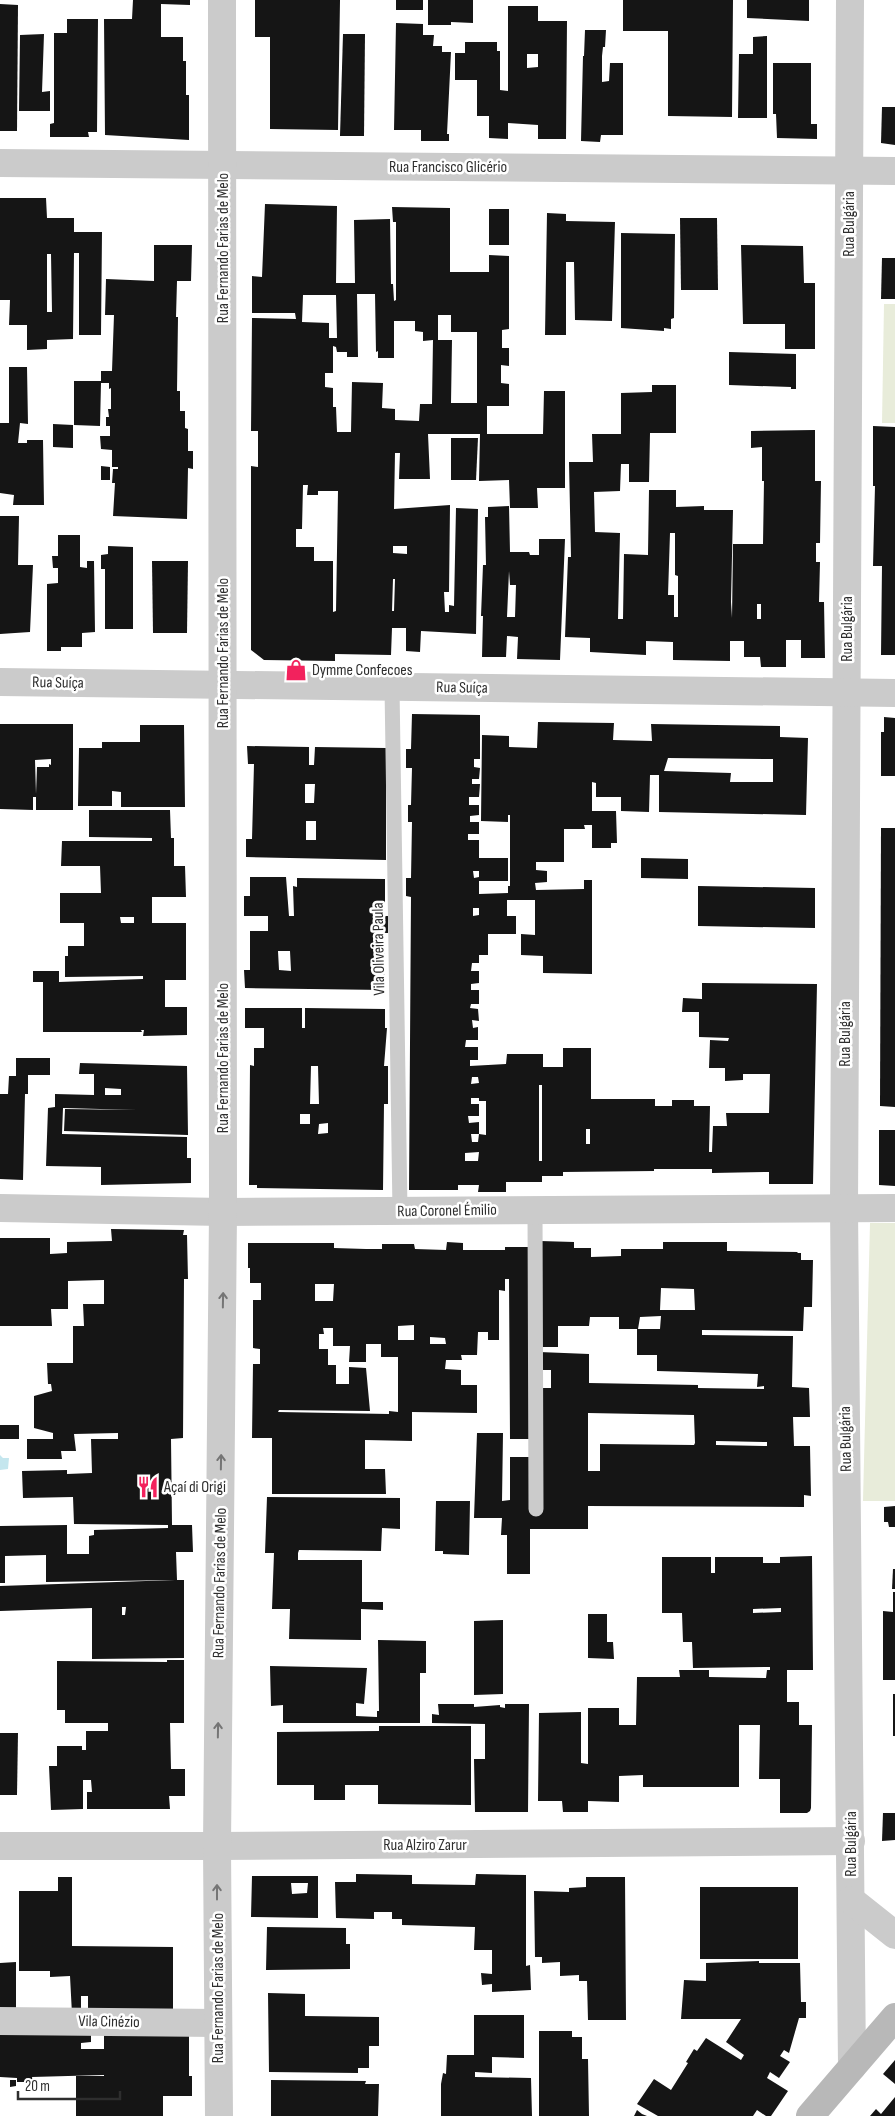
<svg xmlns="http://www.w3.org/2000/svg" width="895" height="2116" viewBox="0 0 895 2116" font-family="'Sofia Sans Condensed',sans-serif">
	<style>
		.green { fill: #e8ecda }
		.water { fill: #c4e6ee }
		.building { fill: #151515; fill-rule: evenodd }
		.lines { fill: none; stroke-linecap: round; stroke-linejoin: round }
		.service { stroke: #cbcbcb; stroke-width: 15 }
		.minor { stroke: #cbcbcb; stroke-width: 28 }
		.secondary { stroke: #b8b8b8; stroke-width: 28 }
		.oneway { stroke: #757575 }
		.labels { text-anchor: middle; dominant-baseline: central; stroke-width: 5; stroke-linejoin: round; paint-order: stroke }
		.street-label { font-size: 16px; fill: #2e2e2e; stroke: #fff }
		.poi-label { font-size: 16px; fill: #2e2e2e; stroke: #fff; text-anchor: start }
	</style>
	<rect width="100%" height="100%" fill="#fff"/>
	<g class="green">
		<polygon points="884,304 895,304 895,423 882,423"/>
		<polygon points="870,1223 895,1223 895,1501 863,1501"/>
	</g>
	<polygon class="water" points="0,1455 3,1458 9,1458 8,1469 0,1470"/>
	<g class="building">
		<polygon points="133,0 190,0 190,5 161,4 161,37 183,37 183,61 186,61 186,95 189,95 189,140 105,135 104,19 132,19"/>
		<polygon points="255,0 340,0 338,130 270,129 270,37 255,37"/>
		<rect x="396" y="0" width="27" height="10"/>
		<polygon points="428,0 473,0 473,23 451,22 451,25 428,25"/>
		<polygon points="623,0 733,0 732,117 668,116 668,31 623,31"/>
		<polygon points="747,0 809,0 809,21 747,18"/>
		<polygon points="0,4 18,5 17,131 0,131"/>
		<path d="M508,6H538V21H567L566,139H538V125L508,123V139L489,138V116H477V80H455V53H465V42H497V51H500V90L508,91ZM527,54H538V67L527,68Z"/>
		<polygon points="67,19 98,19 97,132 88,132 89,137 50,137 50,124 54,123 54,33 67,33"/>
		<polygon points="396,23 423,24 423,35 434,35 433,46 442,46 442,52 451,52 447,134 449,134 449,141 421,141 421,130 394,130"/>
		<polygon points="585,30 606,30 605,47 603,47 602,56 602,82 609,81 610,63 623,63 623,135 601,135 600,142 581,141 583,56 584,56"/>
		<polygon points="44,34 42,92 50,91 50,111 19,111 20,35"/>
		<polygon points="343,34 365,34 364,136 340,136"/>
		<polygon points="767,36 767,118 738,118 739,54 753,54 753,37"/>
		<polygon points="773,63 811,63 811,124 817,124 817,139 777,138 776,114 773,114"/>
		<polygon points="882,107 895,107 895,145 881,143"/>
		<path d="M0,198H46L47,218H74V232H102L101,335H79V253H74L73,339L47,340V349L27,350V325H9L10,300H0ZM47,254H51L52,312H47Z"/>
		<path d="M265,204L337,206L336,283H355L354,220L390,219L391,284H393L394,301L396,300V222H393L392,207L450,208V272H489V255L509,256V329L502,330V348H509V366L501,365V383L509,384V406H487V434H543L544,391H565V488H537L538,508H510L509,480L479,481L480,434H428L430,479H399L400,453H395L394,509L450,505L449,592H444L445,612H449V605L454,606L456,508L478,509L476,634L421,631L420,652L406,651V628H392L391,655L335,654V661L264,660L251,650V466L258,467V431H251L252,318L296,319L295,313H252V276L262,277ZM357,294H375L376,352L378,351V358H394V321H415V331L423,332V341L433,340L432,404H420L419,421L395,420V409L382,408L383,383L352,382L351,432H337L336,407H333V388L325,387V373H333V346L336,347L337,352H347V357H358ZM303,295H336L337,338H329V323L302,322ZM438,315H451V332H477V403H451L452,340H438ZM303,485H308L307,495H318V491H338L336,611L333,612V561H314V547H296V529H302ZM393,546H407V554L393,553ZM393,579H395L394,611H392Z"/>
		<rect x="489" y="209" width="20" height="36"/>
		<polygon points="547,213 566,214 566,221 615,222 612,321 575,320 574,262 566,262 566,335 545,335"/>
		<polygon points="680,218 717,218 718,290 681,290"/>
		<polygon points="621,233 675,234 674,318 671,319 671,329 664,328 664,331 621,328"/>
		<polygon points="154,245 192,245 191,281 177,281 176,317 178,317 177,391 180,391 180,411 185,411 185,428 188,429 188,451 193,451 193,469 188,468 187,519 113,516 115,483 112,483 113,469 118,469 118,467 112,467 112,450 101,449 100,436 110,436 110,426 106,426 106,417 109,417 108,409 111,409 111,388 109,389 109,383 101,383 100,426 74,425 74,381 101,381 101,371 112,371 114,315 105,315 106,279 154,281"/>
		<polygon points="741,245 803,246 804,283 815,283 815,349 785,349 785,324 743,324"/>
		<polygon points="882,258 895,258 895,299 881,299"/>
		<polygon points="729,352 796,354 796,389 791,389 791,387 729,385"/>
		<polygon points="9,367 27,367 28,424 20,423 18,443 27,443 27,440 43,440 44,505 13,505 14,495 0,493 0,423 9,423"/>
		<path d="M652,385H676V433H650L649,482H629V464H621L620,491L594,492L595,532L620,533L618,619H623L624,554L648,555L649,490H676V507L704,506V510H733L731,602L732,618L733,544H763L764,481H762V447L751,448V431L815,430V481H821L820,543H816V562H820L819,602H824L825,658H801V640H786V667H761L760,657H744V641H730V661L673,660V642L646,641V655L590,652V638L565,637L568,557H571L569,462H593L592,434H621V393L652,392ZM670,533H675V575L678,576V617H674V595H668ZM757,604H761V619H757Z"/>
		<polygon points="53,424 73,425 73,448 53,447"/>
		<polygon points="873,426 895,427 895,655 881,655 882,566 873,566 875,486 873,486"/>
		<polygon points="451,438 478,438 476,480 451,480"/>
		<polygon points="101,466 110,467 110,480 101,480"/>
		<path d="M509,506L510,552H529L530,555H539V539H565L560,660L517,659L518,637L507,636L506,657H482L483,616H481L483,565H486L485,517H488V507ZM509,571L510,585H516L515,617H507Z"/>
		<polygon points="0,516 19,516 18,565 33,565 30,632 0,634"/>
		<polygon points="58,535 80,535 80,567 87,568 87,561 94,561 95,632 82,633 82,647 61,647 61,651 47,651 47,584 58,583 58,568 53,568 52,556 58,556"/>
		<polygon points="108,546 133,547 133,629 105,629 105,569 101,569 101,555 108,554"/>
		<polygon points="152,561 188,561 187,633 153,633"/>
		<path d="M412,714L480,715V759H474V767L480,768L479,779H472V784H480L479,797H469V805H479V815L470,816V822H479V834H468V840H479V858H508V881H479V894L508,893V886H510V815H508V822L481,821L482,735L509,736V747L537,748L538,722L614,723L613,740L652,741L651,724L780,726V737L808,738L806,815L659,812V775H650L649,812L621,811V797H596V783L592,782V811H616L617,843H611V848H592V825H584L585,829H564V862H536V870L547,871V882L535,883L536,890L584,889V880H592V974L543,973V956L521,955V934L535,935V900H507V916H516V934H488V955H479V963H472L471,971H479V983L471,984V990H479V1004H471L470,1008L478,1009L479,1021L472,1020L473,1028L478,1027V1040H466L465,1047H478V1060H470V1066L506,1064L507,1054H543V1067H563V1048H591V1099H655V1106H672V1100H694V1106H710L709,1152H712L713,1126H727L726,1113H769L770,1074H743V1080L725,1081V1068H709L710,1040L728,1041L729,1038L699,1037V1012H682L683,998L702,999V983L817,984L813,1184H769V1172L712,1173V1169H654V1171L563,1172V1176H542V1182H506V1192H478L479,1185H458V1190H409L411,897L406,896V878H411L412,822H408V805H411L412,768H406V749H411ZM668,758L773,759V782H730L731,773L664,771ZM473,871H479V877L474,878ZM473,908H479V915L473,916ZM472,1077H478L479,1083L471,1084ZM539,1085H542V1161H539ZM471,1098H479V1101H486V1135L479,1134L478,1142H472L471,1134H479V1122L469,1123L468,1116H479V1104H471ZM586,1129H590V1144H586ZM479,1152L478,1161H465V1153Z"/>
		<polygon points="884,717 895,718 895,776 881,776 881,732 884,732"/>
		<path d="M0,724H73V810H36V797H33V810L0,809ZM51,759V765L49,764V767H37L36,794L35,760Z"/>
		<polygon points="140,725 184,725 185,807 121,807 121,792 112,791 112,806 78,806 79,748 102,748 102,742 140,742"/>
		<path d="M247,746L309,747V765H314L315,747L386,748V860L246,857V839H252L254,764H248ZM305,784H315L314,803H305ZM306,821H316V840H306Z"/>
		<path d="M89,810H170L171,838H174V866H185L186,897H152V923H186V980H165V1007H187V1035L143,1036L144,1030H141L142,1032H43V982H33V971H59V982L143,979V976L65,977V956H68V946H84V923H60V893H101L100,866H61L62,841H152V838L89,837ZM120,917H134V923H121Z"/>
		<polygon points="881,828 895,828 895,1107 880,1106"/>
		<polygon points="641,858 688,859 688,879 641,878"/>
		<path d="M250,877H286L289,916H294L293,886L297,887V878L385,879V916H388V933H385L384,990L245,988L244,970H250V931H268V916H244V896H250ZM278,951H290L291,971L279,970Z"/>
		<polygon points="698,886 815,888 815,928 698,926"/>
		<path d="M245,1008H302V1028H305V1008L385,1009V1028H387L384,1066H388V1104H384L383,1190L257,1188V1185H249L250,1065L254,1066V1048H264V1028H245ZM311,1066H318L319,1104H310ZM300,1114H310V1124H300ZM328,1123V1133L318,1134L319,1124Z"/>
		<polygon points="16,1058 50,1058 50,1075 28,1075 28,1094 25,1094 23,1180 0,1179 0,1094 8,1094 9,1076 16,1076"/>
		<path d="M80,1063L187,1066L188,1135L64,1131L65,1109L137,1110L63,1108L62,1134L187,1137V1158H191V1183L101,1185V1167L46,1166L48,1108L55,1107V1094L94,1095V1074H79ZM105,1088L121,1089V1095H105Z"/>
		<polygon points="879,1130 895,1130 895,1186 879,1185"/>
		<path d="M111,1229L184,1230L183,1235H187L188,1279H184L183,1438L171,1439L172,1525H192L193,1552H176L177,1580H184V1658L92,1659V1608L0,1611V1586L175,1580L46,1582V1555L5,1556V1583H0V1526L67,1525V1554H89V1536L94,1535V1530L168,1528V1525L74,1524L73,1497L23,1498L22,1471L67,1470V1474L92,1473L91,1439H118V1433L74,1434L76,1451H61L62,1459H27V1439H53V1433L34,1428V1396L52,1391L51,1384H48L47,1363H73V1326H84L83,1304H104V1280L68,1281V1309H51L52,1326H0V1238H50V1254L67,1253V1242L112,1241ZM122,1607H126L125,1615H122Z"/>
		<path d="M540,1241L574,1242V1248H591V1257L621,1256V1249H663V1242H727V1251L798,1252L797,1253H801V1260H813L812,1307H804L803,1331L702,1330V1335L793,1336L792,1387L809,1388L810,1417H793L794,1446H810L811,1496L804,1495V1507L588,1506V1529H530V1574H507V1535H501L502,1518H474L477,1433H503L502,1501L510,1500V1457H530V1513H539V1388H551V1370H539V1352L589,1354V1383L698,1385V1388L764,1389V1386L757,1387L758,1374L657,1371V1355H637V1329H619V1317H590L589,1326H558V1347H540ZM661,1288L694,1289L695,1310H660ZM661,1316L660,1329H638L640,1317ZM588,1413L694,1415L695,1443L694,1445L600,1444V1471H588ZM716,1441L767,1442V1446L716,1445Z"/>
		<path d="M447,1242L463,1243V1250H505V1247H531L530,1439H510L509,1279H505V1291L499,1290V1340H488V1332H478L477,1355H461L462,1360H446L445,1369L461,1370V1385H477V1413L412,1412V1441L365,1440V1469H385L386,1494H272V1438H252L253,1364H260V1349L253,1348V1300H261V1283H250V1268H248V1243H334V1248L366,1249H382V1244H414L415,1249L446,1250ZM315,1284H334L333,1301H315ZM414,1325V1340H398V1326ZM323,1328H333V1346H350L349,1362H366V1344H381V1357H398V1412L389,1411V1414L278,1412L279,1410L370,1411L366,1368L349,1367V1384H336V1365H328V1349H319V1334H324ZM430,1337L445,1338L446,1344H430Z"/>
		<rect x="0" y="1425" width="19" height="14"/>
		<polygon points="267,1497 400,1498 400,1529 382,1528 381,1551 299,1550 298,1553 298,1560 362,1560 362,1602 383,1602 383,1610 361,1609 361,1640 289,1639 290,1609 272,1609 274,1553 265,1553"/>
		<polygon points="436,1501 470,1501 469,1555 443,1554 443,1551 435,1551"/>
		<polygon points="895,1506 895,1527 889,1527 888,1522 884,1522 884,1507"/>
		<path d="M812,1556L813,1670H787V1702H799V1725H812L811,1808L810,1811L807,1813H780V1779H759L760,1725H739V1787H643V1775L619,1776V1802L588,1801V1812H563L562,1801H538L539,1713L581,1712V1763L588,1764V1708H619V1725H636L637,1677H680L679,1670H709V1677L766,1678L767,1670H770V1667L693,1668L692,1642H683L682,1613H662V1557H711V1573H715V1557H763V1563H780V1557ZM781,1608V1612L753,1613V1609Z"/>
		<polygon points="893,1569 895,1569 895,1589 892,1589"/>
		<polygon points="893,1592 895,1592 895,1680 883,1680 883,1611 893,1612"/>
		<polygon points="588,1614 607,1614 607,1642 613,1642 614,1659 588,1658"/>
		<polygon points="503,1620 503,1694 474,1695 474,1621"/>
		<polygon points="378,1640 426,1641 426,1673 420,1673 420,1723 283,1723 283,1705 271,1706 270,1666 367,1668 364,1704 356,1703 356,1716 377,1717 377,1711 379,1711"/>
		<polygon points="167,1660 184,1660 184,1723 170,1723 171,1769 185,1769 185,1796 169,1796 170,1809 87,1809 87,1792 92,1792 91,1780 83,1780 83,1809 51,1810 49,1766 57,1766 57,1746 82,1746 82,1750 86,1750 86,1731 108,1731 108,1723 65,1723 65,1710 57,1710 57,1661 167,1662"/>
		<rect x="893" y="1694" width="2" height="42"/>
		<polygon points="438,1704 474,1704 474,1707 500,1705 500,1707 505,1708 505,1704 529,1704 528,1812 475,1812 474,1759 485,1759 485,1724 432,1723 432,1714 439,1715"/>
		<polygon points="379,1726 471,1726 471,1805 378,1804 378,1785 345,1785 345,1800 314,1800 314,1785 277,1785 277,1732 379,1731"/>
		<polygon points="0,1733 18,1733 17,1795 0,1795"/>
		<polygon points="883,1813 895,1813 895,1840 882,1841"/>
		<polygon points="356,1874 412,1875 412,1884 475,1885 476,1874 526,1875 526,1966 530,1965 531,1990 492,1992 492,1984 482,1985 481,1973 492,1974 492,1950 474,1950 475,1927 402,1925 402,1919 392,1919 392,1912 374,1912 374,1919 336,1918 335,1882 356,1882"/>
		<path d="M252,1876H318V1918L251,1917ZM291,1883H308L307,1893L292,1894Z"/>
		<polygon points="58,1877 72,1877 72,1946 173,1947 173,2012 88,2011 88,1996 81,1996 81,2014 72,2014 70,1976 50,1977 50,1971 19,1971 19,1891 58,1891"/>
		<polygon points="586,1877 625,1877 626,2020 588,2020 587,1981 579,1981 579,1975 560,1976 560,1962 542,1963 542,1957 535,1957 534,1891 569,1892 569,1888 586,1887"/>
		<rect x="700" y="1887" width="98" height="72"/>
		<polygon points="267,1927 346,1928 346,1944 350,1944 350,1969 266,1970"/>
		<polygon points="759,1961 759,1963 800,1963 801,2002 806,2002 806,2018 799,2018 789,2053 784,2050 780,2056 790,2062 779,2078 770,2072 767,2078 788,2091 771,2116 766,2116 757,2110 753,2116 658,2116 637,2104 654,2079 671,2090 688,2063 686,2062 694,2049 697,2051 706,2038 741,2060 744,2055 726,2042 741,2019 681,2019 684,1980 706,1981 706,1963"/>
		<polygon points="16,1962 16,2013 0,2013 0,1963"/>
		<polygon points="268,1993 305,1994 305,2016 379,2017 379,2046 369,2046 369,2068 358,2068 358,2073 269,2072"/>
		<polygon points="474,2015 524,2015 524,2058 492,2057 492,2073 475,2072 475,2077 531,2078 532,2116 441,2116 441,2084 443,2073 446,2074 447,2055 474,2055"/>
		<polygon points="189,2029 189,2076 192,2076 192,2096 163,2096 163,2116 76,2116 76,2076 104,2076 104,2075 32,2077 33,2082 17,2082 17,2078 0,2077 0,2033 91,2030 91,2042 81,2043 81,2049 104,2049 104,2035"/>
		<polygon points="539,2031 572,2031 572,2037 582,2037 582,2059 588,2059 589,2116 539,2116"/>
		<polygon points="895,2060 895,2084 883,2074"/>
		<polygon points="10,2080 16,2080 16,2086 10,2087"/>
		<polygon points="271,2080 366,2081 365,2084 379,2084 378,2116 271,2116"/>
		<polygon points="895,2097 895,2116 870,2116 876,2109 881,2114"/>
		<polygon points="637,2110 642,2114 647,2116 634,2116"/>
	</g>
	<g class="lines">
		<g class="service">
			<polyline points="392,687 400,1211"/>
			<polyline points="535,1210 536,1509"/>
		</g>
		<g class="minor">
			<polyline points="850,0 844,1207 852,2067"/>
			<polyline points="0,163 895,171"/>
			<polyline points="0,682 895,693"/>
			<polyline points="0,1208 223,1212 895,1208"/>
			<polyline points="0,1846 217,1846 851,1841"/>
			<polyline points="851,1900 895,1935"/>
			<polyline points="0,2021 218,2023"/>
			<polyline points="219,2116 217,1846 223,1212 222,0"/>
		</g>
		<polyline class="secondary" points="810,2116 895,2017"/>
	</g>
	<defs><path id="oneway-shaft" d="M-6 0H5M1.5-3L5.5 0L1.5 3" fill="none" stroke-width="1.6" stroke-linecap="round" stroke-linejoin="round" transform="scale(1.25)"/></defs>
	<g class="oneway">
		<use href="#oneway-shaft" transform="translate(223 1300) rotate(-89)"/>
		<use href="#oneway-shaft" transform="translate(221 1462) rotate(-89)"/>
		<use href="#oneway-shaft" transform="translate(218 1730) rotate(-89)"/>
		<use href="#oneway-shaft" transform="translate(217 1892) rotate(-90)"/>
	</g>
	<defs>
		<g id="shop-bare" transform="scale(1.725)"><path d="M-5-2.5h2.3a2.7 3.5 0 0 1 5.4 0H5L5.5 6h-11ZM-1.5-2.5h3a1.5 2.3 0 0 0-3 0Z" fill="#f2225d" stroke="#fff" stroke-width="2.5" paint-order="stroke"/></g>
		<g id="restaurant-bare" transform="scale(1.725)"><path d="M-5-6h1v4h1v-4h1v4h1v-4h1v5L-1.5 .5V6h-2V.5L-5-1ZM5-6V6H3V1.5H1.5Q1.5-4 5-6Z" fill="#f2225d" stroke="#fff" stroke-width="2.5" paint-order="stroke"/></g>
	</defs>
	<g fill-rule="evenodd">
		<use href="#shop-bare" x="296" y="670"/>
		<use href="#restaurant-bare" x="148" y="1487"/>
	</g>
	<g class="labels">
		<g class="street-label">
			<text x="448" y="167">Rua Francisco Glicério</text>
			<text transform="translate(849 224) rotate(-90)">Rua Bulgária</text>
			<text transform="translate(223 248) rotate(-90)">Rua Fernando Farias de Melo</text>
			<text transform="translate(847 629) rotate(-90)">Rua Bulgária</text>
			<text transform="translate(223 653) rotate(-90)">Rua Fernando Farias de Melo</text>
			<text transform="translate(58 683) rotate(1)">Rua Suíça</text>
			<text transform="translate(462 688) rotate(1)">Rua Suíça</text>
			<text transform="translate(379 949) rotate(-91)">Vila Oliveira Paula</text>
			<text transform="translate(845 1034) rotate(-90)">Rua Bulgária</text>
			<text transform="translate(223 1058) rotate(-90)">Rua Fernando Farias de Melo</text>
			<text transform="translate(447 1211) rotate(-1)">Rua Coronel Émilio</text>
			<text transform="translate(846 1439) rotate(-91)">Rua Bulgária</text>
			<text transform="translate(220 1583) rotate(-89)">Rua Fernando Farias de Melo</text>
			<text transform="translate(851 1844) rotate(-90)">Rua Bulgária</text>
			<text x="425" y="1845">Rua Alziro Zarur</text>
			<text transform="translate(218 1988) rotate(-90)">Rua Fernando Farias de Melo</text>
			<text transform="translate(109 2022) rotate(1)">Vila Cinézio</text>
		</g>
		<g class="poi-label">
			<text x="312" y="670">Dymme Confecoes</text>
			<text x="164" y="1487">Açaí di Origi</text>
		</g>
	</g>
	<path d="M18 2091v8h102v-8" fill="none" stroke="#2e2e2e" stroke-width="2.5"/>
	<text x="25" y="2091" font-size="15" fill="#2e2e2e" stroke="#ffffff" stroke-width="4" paint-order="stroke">20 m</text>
</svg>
